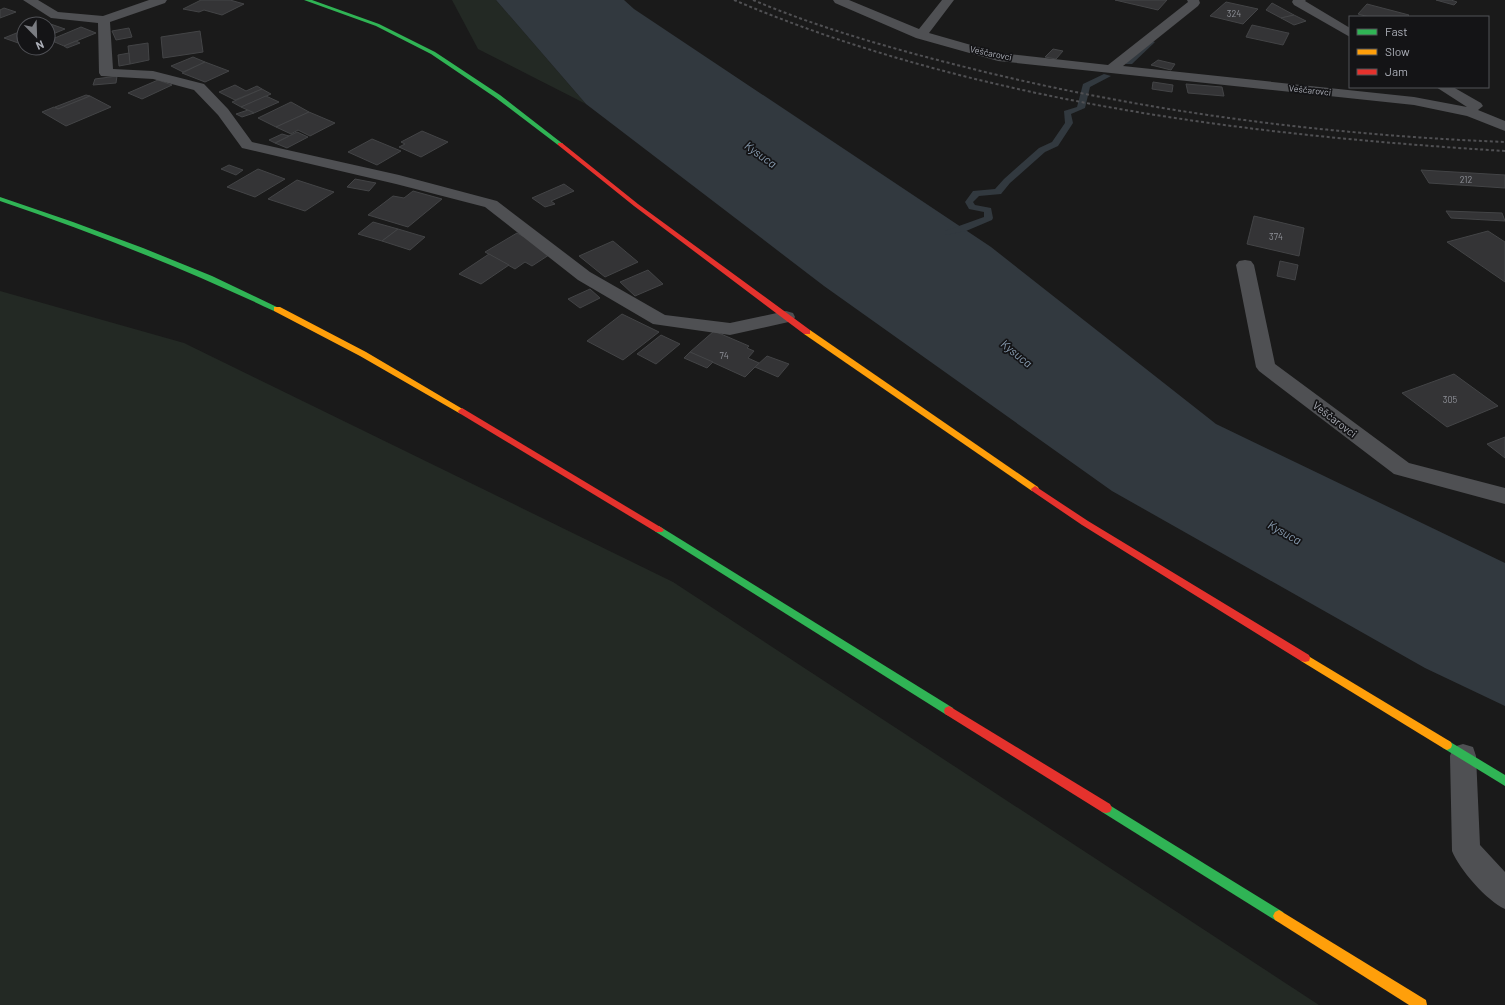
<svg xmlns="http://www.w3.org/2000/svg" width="1505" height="1005" viewBox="0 0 1505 1005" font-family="Barlow,sans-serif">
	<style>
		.green { fill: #232924 }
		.water { fill: #32393f }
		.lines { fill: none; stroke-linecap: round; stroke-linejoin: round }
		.stream { fill: #32393f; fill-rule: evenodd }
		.building { fill: #343436; stroke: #434446 }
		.lane { fill: #4f5053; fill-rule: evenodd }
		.street { fill: #4f5053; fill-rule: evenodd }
		.fast { fill: #30b455; fill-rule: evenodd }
		.slow { fill: #ff9f0a; fill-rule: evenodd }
		.jam { fill: #e5322d; fill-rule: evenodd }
		.rail { stroke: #505053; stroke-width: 2; stroke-dasharray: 3 2.5; stroke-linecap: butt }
		.labels { text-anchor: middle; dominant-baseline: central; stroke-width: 3.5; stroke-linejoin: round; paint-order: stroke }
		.number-label { font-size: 9px; fill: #8f9198 }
		.far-street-label { font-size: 9px; fill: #adb0b9; stroke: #141416 }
		.street-label { font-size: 11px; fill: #adb0b9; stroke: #141416 }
		.water-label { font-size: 12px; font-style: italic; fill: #889cb0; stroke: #141416 }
	</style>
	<rect width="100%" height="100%" fill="#1a1a1a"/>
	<g class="green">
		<polygon points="452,0 496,0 586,104 478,49"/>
		<polygon points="0,291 184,343 673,582 1319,1005 0,1005"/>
	</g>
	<polygon class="water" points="496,0 624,0 634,9 991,247 1216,424 1505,563 1505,706 1425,668 1112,491 824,286 586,104"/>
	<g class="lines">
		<g class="stream">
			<polygon points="1148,40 1155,42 1132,64 1126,64 1126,60"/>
			<polygon points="1104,74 1111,76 1090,87 1085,108 1071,114 1073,123 1058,146 1045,152 1010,183 1001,194 979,196 973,202 975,205 991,208 993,218 992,220 966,231 945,235 945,231 984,217 984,212 969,209 965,202 973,191 995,189 1004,179 1039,148 1052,142 1065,123 1064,111 1077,107 1083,84"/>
		</g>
	</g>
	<g class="building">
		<polygon points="201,0 230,0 244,4 222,15 204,10 199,12 183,9"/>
		<polygon points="1115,0 1167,0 1158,10"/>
		<polygon points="1436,0 1451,0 1457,2 1454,5"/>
		<polygon points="1226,2 1258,9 1243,24 1210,16"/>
		<polygon points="1272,3 1294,15 1281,18 1266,10"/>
		<polygon points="1367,4 1409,15 1407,17 1369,17 1358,14"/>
		<polygon points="4,8 16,12 0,18 0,10"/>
		<polygon points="1294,15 1306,21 1294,25 1281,18"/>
		<polygon points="39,20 65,29 48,36 48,24 31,24"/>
		<polygon points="1252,25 1288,33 1289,33 1283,45 1246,37"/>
		<polygon points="81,27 96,33 64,46 50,40"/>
		<polygon points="129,28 132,37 116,40 112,31"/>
		<polygon points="24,30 24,45 4,38"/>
		<polygon points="200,31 203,52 163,58 161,37"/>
		<polygon points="76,41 80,43 67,48 64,46"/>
		<polygon points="148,43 149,60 130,64 128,46"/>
		<polygon points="1053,49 1063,51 1056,59 1045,57"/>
		<polygon points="129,53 130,64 119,66 118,55"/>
		<polygon points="193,57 205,62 183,72 171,66"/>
		<polygon points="1158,60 1175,64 1171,70 1151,65"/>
		<polygon points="205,62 229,71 205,82 182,73"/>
		<polygon points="117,76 116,83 93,85 95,79"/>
		<polygon points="158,80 172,85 142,99 128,93"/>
		<polygon points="1153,82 1173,85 1172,92 1152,89"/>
		<polygon points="1186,84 1222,87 1224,96 1188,93"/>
		<polygon points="235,85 246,91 257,86 262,89 235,100 219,92"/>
		<polygon points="262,89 271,94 241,107 232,102"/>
		<polygon points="86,95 90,96 58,109 55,107"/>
		<polygon points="90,96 111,107 66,126 42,112 54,107 58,109"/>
		<polygon points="266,96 279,102 254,113 241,107"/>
		<polygon points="291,102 309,112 276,127 258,118"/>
		<polygon points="248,110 254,113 242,117 236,114"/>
		<polygon points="309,112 335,123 310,136 298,130 291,134 276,127"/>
		<polygon points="422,131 448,142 421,157 399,147 405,144 401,142"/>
		<polygon points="297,132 308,137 287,148 275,143"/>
		<polygon points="282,134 289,136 275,143 269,140"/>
		<polygon points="372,139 401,151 377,165 348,152"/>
		<polygon points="229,165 243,170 236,175 221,169"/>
		<polygon points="258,169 285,179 255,197 227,187"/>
		<polygon points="1421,170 1505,175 1505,188 1429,183"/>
		<polygon points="355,179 376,183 369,191 347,187"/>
		<polygon points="297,180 334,192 305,211 268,199"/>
		<polygon points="564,184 574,191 551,201 555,204 545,207 532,198"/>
		<polygon points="413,191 442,199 408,227 368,215 393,196 404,198"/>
		<polygon points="1446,211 1502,213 1505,221 1451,218"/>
		<polygon points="1254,216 1304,228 1299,256 1247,244"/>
		<polygon points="373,222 398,229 382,241 358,234"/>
		<polygon points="398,229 425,237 410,250 382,241"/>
		<polygon points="1488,231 1505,242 1505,282 1447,242"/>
		<polygon points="517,233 549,250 552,253 532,266 525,262 515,269 485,252"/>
		<polygon points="613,241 638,262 605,277 579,256"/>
		<polygon points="489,254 509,265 481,284 459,274"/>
		<polygon points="1280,261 1298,265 1295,280 1277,276"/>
		<polygon points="648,270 663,284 635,296 620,282"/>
		<polygon points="590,289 600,298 580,308 568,299"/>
		<polygon points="622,314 659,332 623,360 587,341"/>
		<polygon points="714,331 749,346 747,348 754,351 748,358 759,363 745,377 690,352"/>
		<polygon points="661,335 680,344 656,364 637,354"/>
		<polygon points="690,352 713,362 707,368 684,358"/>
		<polygon points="767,356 789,364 778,377 755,367"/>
		<polygon points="1454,374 1498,406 1447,427 1402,393"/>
		<polygon points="1505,437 1505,458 1487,444"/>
	</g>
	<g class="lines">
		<path class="lane" d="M1463,744L1473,747L1476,756L1480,845L1505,872V909C1487,901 1459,869 1452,851L1450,756L1453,747Z"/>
		<g class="street">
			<polygon points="23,0 38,0 58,12 103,16 149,0 167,0 165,3 110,22 113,69 153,71 204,84 228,109 252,142 399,175 497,201 590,272 665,315 730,323 786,311 793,313 795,317 793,321 730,335 653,324 578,280 485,207 396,184 242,148 218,115 194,90 153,79 101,76 99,73 98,23 51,18"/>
			<polygon points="833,0 849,0 919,29 942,0 954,0 929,33 999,53 1108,65 1188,2 1187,0 1199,0 1200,3 1198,6 1123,66 1414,97 1467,107 1436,87 1453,87 1481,103 1483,106 1478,110 1505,121 1505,131 1467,116 1414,105 998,61 916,38 835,3"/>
			<polygon points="1293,0 1306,0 1305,1 1350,28 1350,37 1294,5 1292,2"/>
			<polygon points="1245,260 1251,261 1254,265 1275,364 1409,463 1505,488 1505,504 1394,474 1259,371 1256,367 1236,265 1239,261"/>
		</g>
		<g class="fast">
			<polygon points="304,0 312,0 379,24 435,52 500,95 563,144 558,145 496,98 431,54 376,26"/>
			<path d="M0,197L73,222L143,248L212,276L281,309L280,311H274C185,269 94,233 0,201Z"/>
			<polygon points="659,526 953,708 954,711 953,714 949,716 945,714 656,532 654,530 656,528"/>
			<polygon points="1447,740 1505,775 1505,786 1443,748 1442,745 1443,742"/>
			<polygon points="1106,803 1283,912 1285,916 1283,920 1279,922 1275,920 1102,812 1100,808 1102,804"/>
		</g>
		<g class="slow">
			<polygon points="274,307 280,307 366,352 466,411 462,414 459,413 360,356 274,311"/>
			<polygon points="804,330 810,330 1038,487 1039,489 1038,491 1032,491 804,334"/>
			<polygon points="1305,654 1451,742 1452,745 1451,748 1447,750 1443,748 1301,661 1300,658 1301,655"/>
			<polygon points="1279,910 1426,1000 1427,1005 1409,1005 1275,920 1273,916 1275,912"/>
		</g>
		<g class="jam">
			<polygon points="558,143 562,143 638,204 810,330 810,334 804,334 634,206 558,145"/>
			<polygon points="462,408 662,528 664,530 662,532 656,532 459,413 458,411"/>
			<polygon points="1035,486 1088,521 1309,655 1310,658 1309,661 1305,662 1301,661 1082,525 1032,491 1031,489"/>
			<polygon points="949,706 1110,804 1112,808 1110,812 1106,813 1102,812 945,714 944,711 945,708"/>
		</g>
		<g class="rail">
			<path d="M734,0C975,102 1245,135 1505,151"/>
			<path d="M753,0C827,31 904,52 981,71C1153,113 1328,135 1505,142"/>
		</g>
	</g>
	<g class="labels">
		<g class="number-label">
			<text x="1234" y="13">324</text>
			<text x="1466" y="179">212</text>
			<text x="1276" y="236">374</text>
			<text x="724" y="355">74</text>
			<text x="1450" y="399">305</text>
		</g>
		<g class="far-street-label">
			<text transform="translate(991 53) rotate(12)">Veščarovci</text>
			<text transform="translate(1310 90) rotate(6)">Veščarovci</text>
		</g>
		<g class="street-label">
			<text transform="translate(1335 419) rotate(37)">Veščarovci</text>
		</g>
		<g class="water-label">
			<text transform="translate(761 154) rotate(36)">Kysuca</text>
			<text transform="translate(1017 353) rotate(39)">Kysuca</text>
			<text transform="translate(1285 532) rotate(29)">Kysuca</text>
		</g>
	</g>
	<rect x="1349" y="16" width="140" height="72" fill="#141416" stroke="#515257"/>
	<rect x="1357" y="29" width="20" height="6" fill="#30b455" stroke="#515257"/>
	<text x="1385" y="36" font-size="12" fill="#adb0b9">Fast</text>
	<rect x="1357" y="49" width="20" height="6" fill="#ff9f0a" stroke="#515257"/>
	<text x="1385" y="56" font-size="12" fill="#adb0b9">Slow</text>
	<rect x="1357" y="69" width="20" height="6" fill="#e5322d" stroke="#515257"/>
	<text x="1385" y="76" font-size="12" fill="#adb0b9">Jam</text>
	<g transform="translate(36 36) rotate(157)"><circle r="19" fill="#141416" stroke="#515257"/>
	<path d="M0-3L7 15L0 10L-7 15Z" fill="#7a7c81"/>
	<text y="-6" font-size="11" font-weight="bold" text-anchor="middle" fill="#adb0b9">N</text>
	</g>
</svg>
